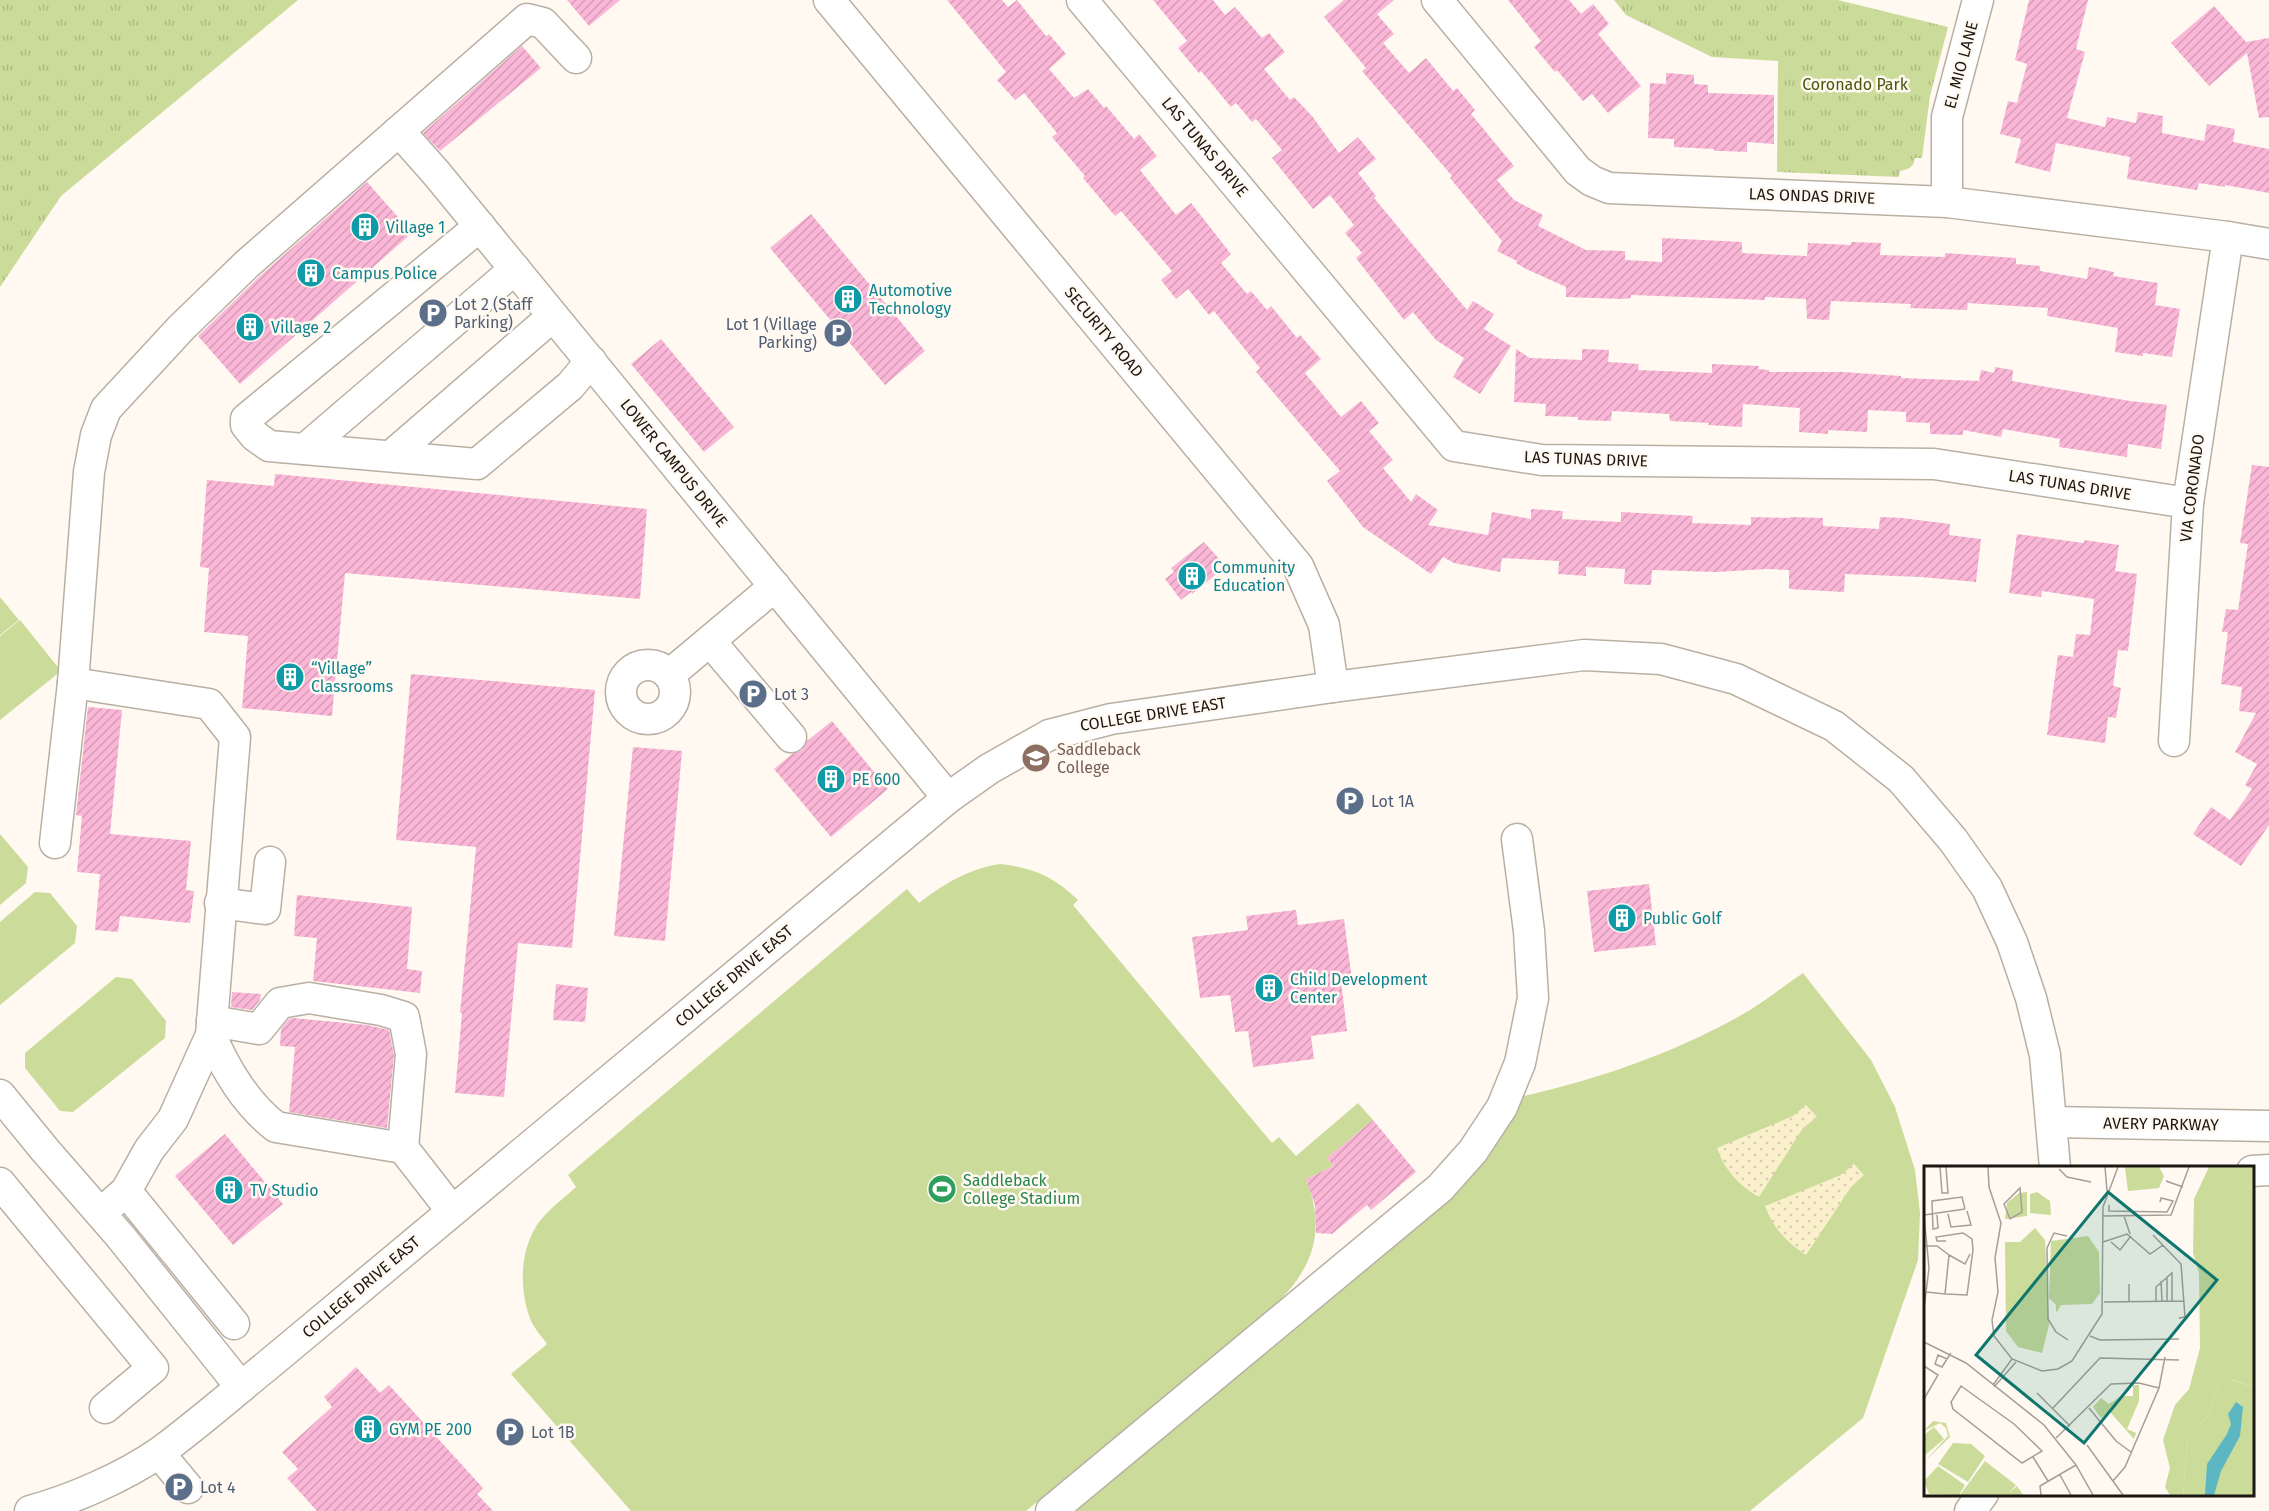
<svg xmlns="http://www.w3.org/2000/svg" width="2269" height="1511" viewBox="0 0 2269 1511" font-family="'Fira Sans',sans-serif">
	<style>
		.green { fill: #cbdb9a }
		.sand { fill: url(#sand-dots) }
		.park { fill: url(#park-tufts) }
		.building { fill: url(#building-hatch) }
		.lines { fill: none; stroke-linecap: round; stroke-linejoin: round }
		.minor-casing { stroke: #b9b0a3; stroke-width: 33 }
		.minor { stroke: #fff; stroke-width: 30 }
		.labels { text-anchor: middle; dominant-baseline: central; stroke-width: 5; stroke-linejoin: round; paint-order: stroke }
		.street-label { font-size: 16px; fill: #1b1813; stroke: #fff9f1 }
		.park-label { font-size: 16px; fill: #49560d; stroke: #fff9f1 }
		.culture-label { font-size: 16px; fill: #0d838f; stroke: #fff9f1; text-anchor: start }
		.service-label { font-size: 16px; fill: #4e5e75; stroke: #fff9f1; text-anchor: start }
		.education-label { font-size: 16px; fill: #785e54; stroke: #fff9f1; text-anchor: start }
		.leisure-label { font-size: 16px; fill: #27864d; stroke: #fff9f1; text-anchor: start }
		.inset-road { fill: none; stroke: #a49f98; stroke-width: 1.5 }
		.view { fill: #0f766e; fill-opacity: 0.15; stroke: #0f766e; stroke-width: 3 }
		.inset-edge { fill: none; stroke: #1b1813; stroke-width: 3 }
	</style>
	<defs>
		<pattern id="sand-dots" width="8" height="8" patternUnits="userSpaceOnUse" patternTransform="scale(1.5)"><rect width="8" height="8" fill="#faf0cb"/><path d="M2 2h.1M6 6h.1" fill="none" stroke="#d6cdad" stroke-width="1.8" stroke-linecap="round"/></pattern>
		<pattern id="park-tufts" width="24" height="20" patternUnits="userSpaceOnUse" patternTransform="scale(1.5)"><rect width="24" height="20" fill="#cbdb9a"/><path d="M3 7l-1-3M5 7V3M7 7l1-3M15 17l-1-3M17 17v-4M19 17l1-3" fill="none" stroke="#aebb84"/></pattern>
		<pattern id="building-hatch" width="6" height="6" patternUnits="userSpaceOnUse" patternTransform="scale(1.5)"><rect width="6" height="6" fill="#fab6d6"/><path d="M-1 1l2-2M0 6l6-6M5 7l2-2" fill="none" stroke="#d69cb7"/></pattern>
	</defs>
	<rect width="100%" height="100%" fill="#fff9f1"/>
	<g class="green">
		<polygon points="0,597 19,620 0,635"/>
		<polygon points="20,620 61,671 0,720 0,636"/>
		<polygon points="0,834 28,867 26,883 0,905"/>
		<path d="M1000,864C1034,868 1053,876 1078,900L1073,905L1272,1143L1279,1137L1296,1156L1358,1103L1373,1120L1327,1158L1334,1166L1306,1179C1326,1229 1314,1267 1277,1303L1026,1511H631L511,1374L547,1344C542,1337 535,1329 531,1321C519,1290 519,1250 539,1222C549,1209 564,1198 576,1187L568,1175L907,889L919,903C944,884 968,869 1000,864Z"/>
		<polygon points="35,892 50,893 77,926 75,943 0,1005 0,922"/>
		<path d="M1803,973L1871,1060L1895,1107L1915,1170L1920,1213L1918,1260L1863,1418L1750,1511H1070L1520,1097C1599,1079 1679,1052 1750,1010C1768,999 1785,985 1803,973Z"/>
		<polygon points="116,977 132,979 166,1021 165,1038 73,1112 60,1111 25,1068 25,1053"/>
	</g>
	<g class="sand">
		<path d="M1806,1105L1817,1117L1803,1128L1759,1197C1739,1186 1724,1169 1717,1148L1793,1116Z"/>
		<path d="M1854,1164L1864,1175L1851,1187L1806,1255C1787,1243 1773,1228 1765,1206L1841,1175Z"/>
	</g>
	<g class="park">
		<polygon points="0,0 298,0 61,196 0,287"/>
		<path d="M1614,0H1838L1948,27L1930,96L1922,158H1915C1914,167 1909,169 1900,171L1899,177L1777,172L1778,61L1712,57L1626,15Z"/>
	</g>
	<g class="building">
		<polygon points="567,0 620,0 589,26"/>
		<polygon points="947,0 1002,0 1008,7 1017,0 1046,36 1049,34 1066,54 1049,69 1074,98 1088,89 1104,108 1106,106 1134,139 1139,134 1157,156 1140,170 1176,215 1191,203 1231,254 1221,263 1247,294 1251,291 1267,310 1271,306 1297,338 1300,335 1321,359 1305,373 1341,417 1361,401 1379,423 1369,431 1393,460 1383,468 1411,502 1416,494 1438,510 1428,525 1488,535 1492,512 1531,519 1531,509 1563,511 1562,519 1621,522 1621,512 1693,516 1692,523 1751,525 1751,517 1790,518 1790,517 1823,518 1823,526 1879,529 1880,517 1902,518 1950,524 1949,535 1981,539 1976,582 1921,577 1845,574 1844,592 1789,589 1789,570 1767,569 1716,572 1652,570 1651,585 1624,584 1625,569 1586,567 1586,576 1558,574 1559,561 1502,558 1500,572 1454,563 1443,557 1431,574 1363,527 1327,481 1340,471 1256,372 1260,368 1214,311 1209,315 1188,289 1176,299 1161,280 1172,271 1121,211 1115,216 1083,178 1085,176 1052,137 1057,133 1024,93 1015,100 997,80 1006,72"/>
		<polygon points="1153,0 1213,0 1225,15 1235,7 1262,38 1269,33 1285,52 1264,69 1290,100 1294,97 1312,116 1339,153 1358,137 1376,159 1358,173 1376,196 1374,198 1467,310 1473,301 1494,314 1484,329 1511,346 1480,394 1453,377 1464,358 1436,340 1413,312 1404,320 1356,258 1362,253 1345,233 1354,225 1330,195 1313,209 1272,158 1282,150 1256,119 1252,122 1236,103 1231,107 1201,71 1199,73 1178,48 1187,41"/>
		<polygon points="1344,0 1394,0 1377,14 1394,34 1383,43 1409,73 1426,58 1453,91 1457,88 1475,110 1471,114 1514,166 1497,180 1514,200 1543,215 1538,226 1586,250 1625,251 1625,260 1662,262 1662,238 1742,242 1742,253 1807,256 1808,243 1851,245 1851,242 1881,243 1880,255 1945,257 1945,253 2016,258 2016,264 2040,266 2040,271 2087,279 2089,267 2114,272 2113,276 2158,283 2155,305 2180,309 2172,357 2143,353 2143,356 2115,352 2118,328 2047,316 2048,308 1968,303 1967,310 1910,308 1911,304 1831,301 1829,320 1807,319 1806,299 1765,297 1765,300 1631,295 1631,298 1622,299 1566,297 1566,287 1526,269 1516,263 1517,261 1497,251 1502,241 1450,178 1452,176 1362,71 1366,68 1324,17"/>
		<polygon points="1508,0 1569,0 1581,14 1593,4 1609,24 1598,34 1641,86 1608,113 1592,94 1583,101 1557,70 1555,72 1534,47 1541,41"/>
		<polygon points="2029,0 2088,0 2076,49 2085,52 2067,118 2105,127 2107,117 2136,123 2138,112 2163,116 2162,133 2204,141 2207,124 2235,129 2233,142 2269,149 2269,193 2225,185 2225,187 2199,183 2197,190 2127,179 2130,157 2056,143 2050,172 2015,163 2021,139 2000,134 2008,101 2017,103 2027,64 2015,60"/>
		<polygon points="2214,6 2246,42 2269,38 2269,117 2259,118 2247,53 2209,86 2171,43"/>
		<polygon points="522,46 541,68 440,151 423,133"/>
		<polygon points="1666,73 1694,75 1694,84 1708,85 1708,93 1774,95 1774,144 1747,142 1747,152 1723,151 1714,151 1714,149 1674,147 1674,139 1648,138 1650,83 1666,84"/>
		<polygon points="367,182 412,233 240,384 198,336 259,277"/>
		<polygon points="811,214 925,351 885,385 770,248"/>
		<polygon points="661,339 734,427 704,452 631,364"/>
		<polygon points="1516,349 1530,358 1582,360 1582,349 1609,350 1608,362 1639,364 1638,370 1712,373 1712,364 1759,366 1758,369 1769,370 1769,372 1842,372 1901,376 1901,378 1979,381 1981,370 1994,373 1995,367 2013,370 2012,381 2130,401 2167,405 2161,449 2128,444 2127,457 2059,447 2060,439 2003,429 2001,437 1963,430 1963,435 1930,434 1930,423 1906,422 1906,412 1868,410 1867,432 1828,430 1828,434 1799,432 1800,408 1743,404 1742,427 1708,425 1709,423 1670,421 1669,414 1612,411 1611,421 1578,420 1578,417 1545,416 1546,404 1514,402"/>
		<polygon points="2252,465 2269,467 2269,825 2241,866 2193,834 2211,807 2230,820 2252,789 2245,785 2257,764 2235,752 2256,713 2239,711 2242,687 2221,684 2228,632 2222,632 2226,609 2238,610 2248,544 2240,543"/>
		<polygon points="275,474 647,509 640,599 345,573 332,716 242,708 248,636 204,632 209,568 200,567 207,480 274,486"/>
		<polygon points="2017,534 2084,543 2084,540 2119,545 2115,571 2137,574 2128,651 2118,650 2113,686 2121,688 2116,718 2108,717 2105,743 2047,735 2058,655 2073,657 2076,634 2090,635 2094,599 2042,591 2041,597 2009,593"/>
		<polygon points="1204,542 1222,562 1217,567 1220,571 1192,594 1191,592 1181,600 1165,579 1174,572 1171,568"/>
		<polygon points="411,674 595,690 572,948 518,943 504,1097 455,1093 462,1013 460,1013 476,847 396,840"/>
		<polygon points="88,707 122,710 110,834 191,841 186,890 194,891 190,923 120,916 118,932 95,930 100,874 77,872 82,816 76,815"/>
		<polygon points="832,721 888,789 831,837 774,769 792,754 802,750 807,741"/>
		<polygon points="633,747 682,751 665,941 614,936"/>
		<polygon points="1649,884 1656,945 1594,952 1587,891"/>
		<polygon points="297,895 412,907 407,969 422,971 420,993 313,981 317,938 294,936"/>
		<polygon points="1296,910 1298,925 1344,919 1352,980 1341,981 1347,1031 1311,1036 1314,1059 1253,1067 1248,1031 1235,1032 1230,995 1200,998 1192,937 1248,930 1246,916"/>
		<polygon points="556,984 588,988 585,1022 553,1020"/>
		<polygon points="232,992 261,994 260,1000 252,1010 231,1007"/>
		<polygon points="293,1018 367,1025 389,1030 394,1055 387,1128 289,1112 295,1047 280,1046 281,1029 289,1019"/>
		<polygon points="1373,1120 1416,1172 1371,1210 1367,1205 1332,1234 1316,1233 1315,1205 1306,1179 1334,1166 1327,1158"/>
		<polygon points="225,1134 283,1204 233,1245 175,1176"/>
		<polygon points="356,1367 380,1393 389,1385 483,1488 477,1494 493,1511 317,1511 287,1478 298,1469 282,1452 332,1407 324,1397"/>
	</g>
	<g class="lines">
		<g class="minor-casing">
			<g id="minor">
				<polyline points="829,0 1298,566 1324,625 1333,687"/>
				<polyline points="1082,0 1454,446 1542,460 1934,464 2188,503"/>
				<polyline points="1437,0 1578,171 1592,181 1609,188 1947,202 2228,237 2269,244"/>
				<polyline points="399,131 437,174 948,798"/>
				<polyline points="1947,202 1947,117 1978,0"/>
				<polyline points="480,226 246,419 246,425 255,436 269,446 477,464 570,386 591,361"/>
				<polyline points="305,449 515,269"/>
				<polyline points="391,456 553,316"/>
				<polyline points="710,641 791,737"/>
				<circle cx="648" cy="692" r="27"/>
				<polyline points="669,675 775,586"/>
				<path d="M73,683L209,704L235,737L211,1035C225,1069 247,1105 276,1127L403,1148L452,1211"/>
				<polyline points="2174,741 2188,503 2228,237"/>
				<polyline points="55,843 73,683 89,472 96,435 106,409 181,328 247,264 527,19 543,23 576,58"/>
				<polyline points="220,903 265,909 270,862"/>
				<polyline points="212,1021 259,1029 280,1003 309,998 381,1010 404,1017 411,1054 403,1148"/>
				<polyline points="0,1095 45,1150 120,1236 241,1387"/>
				<polyline points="2052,1122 2269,1126"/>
				<polyline points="2252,1171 2269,1170"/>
				<polyline points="0,1183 153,1368 105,1408"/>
				<polyline points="126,1191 234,1324"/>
				<polyline points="101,1213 126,1191 149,1150 173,1119 211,1035"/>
				<polyline points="159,1453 188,1488"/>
				<path d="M30,1511C71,1500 124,1477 160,1452C197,1425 232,1394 268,1365L948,798L989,769L1049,735L1111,719L1333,687L1584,655L1661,659L1736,679L1834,726L1901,779L1953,840L1987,888L2012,942L2031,998L2045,1055L2055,1168"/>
				<polyline points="1051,1511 1440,1188 1473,1151 1502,1107 1520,1063 1533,998 1529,931 1517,839"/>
				<polyline points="1970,1511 1983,1494"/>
			</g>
		</g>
		<use href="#minor" class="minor"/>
	</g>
	<defs>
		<g id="building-disc" transform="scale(1.5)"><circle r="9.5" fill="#0f9aa8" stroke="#fff9f1"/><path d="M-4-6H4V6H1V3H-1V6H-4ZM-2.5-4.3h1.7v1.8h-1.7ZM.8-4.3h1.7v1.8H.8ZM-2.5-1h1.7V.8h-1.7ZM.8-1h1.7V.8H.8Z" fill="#fff"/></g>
		<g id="parking-disc" transform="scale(1.5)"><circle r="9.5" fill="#5c6f8a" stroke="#fff9f1"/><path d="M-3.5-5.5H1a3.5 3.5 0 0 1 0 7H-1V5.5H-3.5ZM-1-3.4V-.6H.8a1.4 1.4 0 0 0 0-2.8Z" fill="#fff"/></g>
		<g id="university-disc" transform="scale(1.5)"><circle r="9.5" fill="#8d6e63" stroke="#fff9f1"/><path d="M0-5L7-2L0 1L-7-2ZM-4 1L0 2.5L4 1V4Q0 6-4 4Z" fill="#fff"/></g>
		<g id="stadium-disc" transform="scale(1.5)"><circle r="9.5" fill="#2e9e5b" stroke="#fff9f1"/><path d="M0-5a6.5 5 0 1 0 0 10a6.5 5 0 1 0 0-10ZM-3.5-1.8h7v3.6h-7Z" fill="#fff"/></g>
	</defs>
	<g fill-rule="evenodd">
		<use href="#building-disc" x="365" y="227"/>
		<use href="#building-disc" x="311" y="273"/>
		<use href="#building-disc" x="848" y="299"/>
		<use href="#parking-disc" x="433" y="313"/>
		<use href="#building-disc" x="250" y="327"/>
		<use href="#parking-disc" x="838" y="333"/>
		<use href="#building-disc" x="1192" y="576"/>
		<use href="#building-disc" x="290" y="677"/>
		<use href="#parking-disc" x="753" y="694"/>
		<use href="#university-disc" x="1036" y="758"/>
		<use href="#building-disc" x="831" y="779"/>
		<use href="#parking-disc" x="1350" y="801"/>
		<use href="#building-disc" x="1622" y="918"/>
		<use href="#building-disc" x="1269" y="988"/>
		<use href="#stadium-disc" x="942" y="1189"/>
		<use href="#building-disc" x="229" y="1190"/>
		<use href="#building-disc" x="368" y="1429"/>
		<use href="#parking-disc" x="510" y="1432"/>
		<use href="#parking-disc" x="179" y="1487"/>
	</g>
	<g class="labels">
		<g class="street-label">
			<text transform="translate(1961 65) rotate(-75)">EL MIO LANE</text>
			<text transform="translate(1205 147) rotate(50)">LAS TUNAS DRIVE</text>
			<text transform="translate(1812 196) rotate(2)">LAS ONDAS DRIVE</text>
			<text transform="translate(1104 332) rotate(50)">SECURITY ROAD</text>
			<text transform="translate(1586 459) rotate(2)">LAS TUNAS DRIVE</text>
			<text transform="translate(674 463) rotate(51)">LOWER CAMPUS DRIVE</text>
			<text transform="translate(2070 485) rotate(9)">LAS TUNAS DRIVE</text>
			<text transform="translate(2192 488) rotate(-83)">VIA CORONADO</text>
			<text transform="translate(1153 714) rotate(-9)">COLLEGE DRIVE EAST</text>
			<text transform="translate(734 976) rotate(-40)">COLLEGE DRIVE EAST</text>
			<text transform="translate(2161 1124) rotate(1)">AVERY PARKWAY</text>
			<text transform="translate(361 1287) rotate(-40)">COLLEGE DRIVE EAST</text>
		</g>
		<g class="park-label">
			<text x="1855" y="84">Coronado Park</text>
		</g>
		<g class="culture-label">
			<text x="386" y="227">Village 1</text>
			<text x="332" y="273">Campus Police</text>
			<text x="869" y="290">Automotive<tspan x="869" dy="18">Technology</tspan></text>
			<text x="271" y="327">Village 2</text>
			<text x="1213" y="567">Community<tspan x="1213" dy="18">Education</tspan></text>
			<text x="311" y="668">“Village”<tspan x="311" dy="18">Classrooms</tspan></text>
			<text x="852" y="779">PE 600</text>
			<text x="1643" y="918">Public Golf</text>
			<text x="1290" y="979">Child Development<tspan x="1290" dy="18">Center</tspan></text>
			<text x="250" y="1190">TV Studio</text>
			<text x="389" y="1429">GYM PE 200</text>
		</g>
		<g class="service-label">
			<text x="454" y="304">Lot 2 (Staff<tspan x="454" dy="18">Parking)</tspan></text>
			<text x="817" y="324" text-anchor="end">Lot 1 (Village<tspan x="817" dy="18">Parking)</tspan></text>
			<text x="774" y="694">Lot 3</text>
			<text x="1371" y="801">Lot 1A</text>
			<text x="531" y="1432">Lot 1B</text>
			<text x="200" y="1487">Lot 4</text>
		</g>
		<g class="education-label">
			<text x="1057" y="749">Saddleback<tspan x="1057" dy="18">College</tspan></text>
		</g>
		<g class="leisure-label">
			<text x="963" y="1180">Saddleback<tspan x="963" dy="18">College Stadium</tspan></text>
		</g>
	</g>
	<g transform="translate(1924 1166)">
		<rect width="330" height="330" fill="#fff9f1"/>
		<path d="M201,1H235L240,10L235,22L204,25ZM103,26V50L81,53L83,37L95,27ZM113,26L126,35L127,49L106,47V28ZM111,62L121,74L125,159L118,187L94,181L82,165L81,76H96ZM164,70L175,86L176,127L168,138L137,139L132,147V139L125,132L127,75ZM307,214L330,221V329H259L264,273L285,248L294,219ZM9,255L22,257L26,271L0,296L24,270L22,262L16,257L0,265ZM10,261L20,273L0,290V269ZM29,277L47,278L61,290L44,316L14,298ZM61,295L92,319L85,327L93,320L99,329H36ZM14,300L41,319L35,329L5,328L0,315Z" fill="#cbdb9a"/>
		<path d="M285,1H330V221L308,214L294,219L285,248L264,273L259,329H246L241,321L246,302L239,274L251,239L265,223L276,182L275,107L269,87L270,33ZM209,219H215V235L203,263L212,267L210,273L186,246L177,252L169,241L177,232L185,238L197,230H209Z" fill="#cbdb9a"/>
		<path d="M312,236L319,241L316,270L297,305L290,329H281L283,298L303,268L307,258L304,248Z" fill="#5cb7c2"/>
		<path class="inset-road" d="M16,1L18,27H24L22,1M64,1L65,21L77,57L71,92L74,126L68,154L70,170L88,193L118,205L134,203L148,195L178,148L179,41L194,1M181,1L183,25M135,3L143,11L167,16M242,15L259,21M96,22L98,46L86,53L80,38ZM185,39V45L243,46L249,35L237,32L236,36M24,48L27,61L47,59L43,45M0,49L41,43M0,49L5,102L0,143M13,49L14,62L9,63L8,35L38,31L41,43M179,50L247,49L265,1M200,50L206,68M229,69L257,98L261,151L255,152M143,70L130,67L123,82L124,153L132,166L144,174M179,76L203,68L226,88L239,79M187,76L196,84L207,70M0,80H13L25,89L21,128L2,126M0,87V118M25,89L41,98L46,88M243,110V135M237,115L238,135M205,123V118V135M21,128L43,129L49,84L48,73L39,67L12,71L13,75H22M232,135V121L248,107V135M180,136L260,135M166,170L176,174L255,173M0,176L42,197L120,259L152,299L169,329M23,193L18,201L11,198L14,189L23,193L27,187M0,200L14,209L0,233M69,219L88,193M37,220L90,258L118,285L98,297L29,243L27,236ZM70,221L92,196M113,227L146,260M129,242L176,192L255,194M165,242L192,275L207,286M132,272L187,218L215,217L235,222M163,279L199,329M109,291L124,315M136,309L147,329M189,315L201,301L235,222L241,191M117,329L116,320L152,299"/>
		<path class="view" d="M184,26L293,114L160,277L52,189Z"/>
		<rect width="330" height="330" class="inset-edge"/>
	</g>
</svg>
